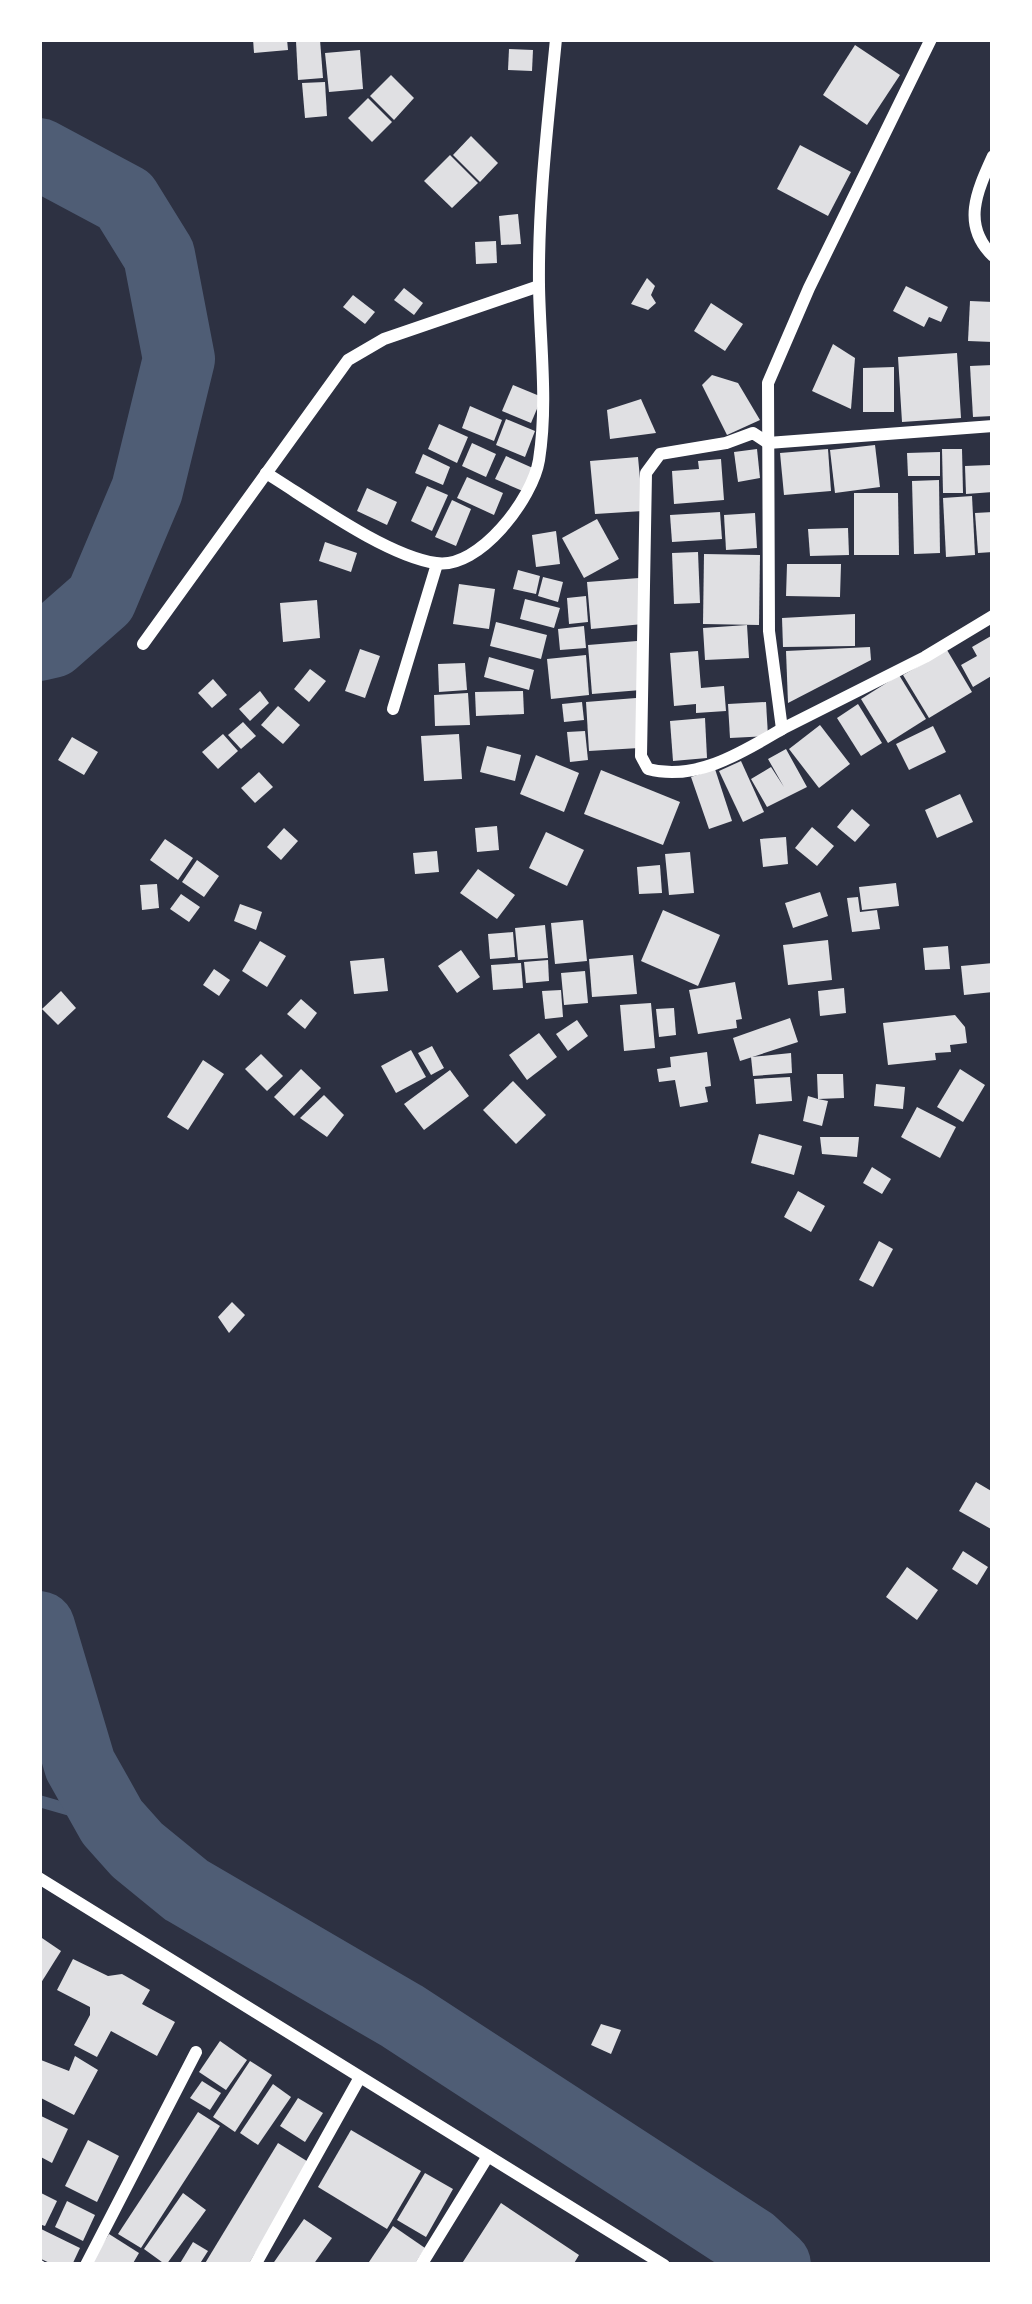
<svg xmlns="http://www.w3.org/2000/svg" width="1032" height="2304" viewBox="0 0 1032 2304" font-family="'Noto Sans',sans-serif">
	<style>
		.lines { fill: none; stroke-linecap: round; stroke-linejoin: round }
		.stream { stroke: #4f5d75; stroke-width: 12 }
		.river { stroke: #4f5d75; stroke-width: 72 }
		.building { fill: #e0e0e3 }
		.service { stroke: #fff; stroke-width: 9 }
		.minor { stroke: #fff; stroke-width: 12 }
	</style>
	<rect width="100%" height="100%" fill="#2d3142"/>
	<g class="lines">
		<polyline class="stream" points="39,1801 112,1822"/>
		<g class="river">
			<polyline points="39,154 125,200 159,255 179,359 147,490 101,599 52,642 39,645"/>
			<polyline points="39,1627 80,1765 112,1822 137,1850 186,1890 402,2016 751,2243 775,2265"/>
		</g>
	</g>
	<g class="building">
		<polygon points="253,39 287,39 288,50 254,53"/>
		<polygon points="320,40 323,78 298,80 296,41"/>
		<polygon points="855,45 900,75 867,125 823,95"/>
		<polygon points="509,49 533,50 532,71 508,70"/>
		<polygon points="360,50 363,89 329,92 325,53"/>
		<polygon points="391,75 414,98 394,120 370,96"/>
		<polygon points="325,82 327,116 305,118 302,83"/>
		<polygon points="368,98 392,122 372,142 348,118"/>
		<polygon points="471,136 498,163 480,182 453,155"/>
		<polygon points="800,145 851,172 828,216 777,189"/>
		<polygon points="450,155 478,183 452,208 424,181"/>
		<polygon points="518,214 521,244 501,245 499,216"/>
		<polygon points="496,241 497,263 476,264 475,242"/>
		<polygon points="647,278 655,286 651,295 656,303 648,310 631,304"/>
		<polygon points="906,286 948,307 941,322 929,317 924,327 893,311"/>
		<polygon points="404,288 423,303 414,315 394,300"/>
		<polygon points="353,295 375,312 365,324 343,307"/>
		<polygon points="970,301 993,302 993,342 968,341"/>
		<polygon points="711,303 743,324 725,351 694,331"/>
		<polygon points="833,344 855,358 851,409 812,391"/>
		<polygon points="957,353 961,418 902,422 898,357"/>
		<polygon points="993,365 993,416 973,417 970,366"/>
		<polygon points="894,367 894,412 863,412 863,368"/>
		<polygon points="712,375 738,383 760,420 727,435 702,385"/>
		<polygon points="513,385 542,397 531,423 502,411"/>
		<polygon points="641,399 656,433 610,439 607,410"/>
		<polygon points="470,406 502,420 494,441 462,428"/>
		<polygon points="506,419 535,431 525,457 496,445"/>
		<polygon points="439,424 468,437 457,463 428,449"/>
		<polygon points="472,443 496,454 486,477 462,466"/>
		<polygon points="875,445 880,487 835,493 830,450"/>
		<polygon points="757,449 760,478 738,482 734,452"/>
		<polygon points="828,449 831,491 784,495 780,453"/>
		<polygon points="942,449 962,449 963,493 943,493"/>
		<polygon points="940,452 940,476 908,476 907,453"/>
		<polygon points="423,454 450,467 443,485 415,473"/>
		<polygon points="506,456 535,469 525,492 495,479"/>
		<polygon points="638,457 643,511 595,514 590,461"/>
		<polygon points="721,459 724,500 674,504 672,471 699,469 698,461"/>
		<polygon points="991,465 993,492 966,494 965,466"/>
		<polygon points="467,477 503,493 494,515 457,498"/>
		<polygon points="939,480 940,553 914,554 912,481"/>
		<polygon points="427,486 448,495 432,531 411,521"/>
		<polygon points="367,488 397,502 387,525 357,511"/>
		<polygon points="854,493 898,493 899,555 854,555"/>
		<polygon points="972,496 975,555 946,557 943,498"/>
		<polygon points="452,500 471,509 456,546 435,537"/>
		<polygon points="720,512 722,539 672,542 670,515"/>
		<polygon points="993,512 993,552 978,553 975,513"/>
		<polygon points="755,513 757,548 726,550 724,515"/>
		<polygon points="597,519 619,559 584,578 562,538"/>
		<polygon points="848,528 849,555 810,556 808,529"/>
		<polygon points="556,531 560,564 536,567 532,535"/>
		<polygon points="325,542 357,553 351,572 319,561"/>
		<polygon points="698,552 700,603 674,604 672,553"/>
		<polygon points="704,554 760,555 759,625 703,624"/>
		<polygon points="787,564 841,564 840,597 786,596"/>
		<polygon points="518,570 540,576 536,594 513,589"/>
		<polygon points="543,577 563,582 558,602 538,596"/>
		<polygon points="639,578 643,624 591,629 587,582"/>
		<polygon points="459,584 495,589 489,629 453,624"/>
		<polygon points="586,596 588,622 569,624 567,598"/>
		<polygon points="525,599 560,608 554,628 520,619"/>
		<polygon points="317,600 320,638 283,642 280,603"/>
		<polygon points="855,614 855,646 783,647 782,618"/>
		<polygon points="496,622 547,635 541,659 490,646"/>
		<polygon points="747,625 749,658 705,660 703,628"/>
		<polygon points="584,626 586,648 560,650 558,629"/>
		<polygon points="991,636 993,675 973,687 961,665 977,656 972,647"/>
		<polygon points="637,641 641,690 592,694 588,645"/>
		<polygon points="870,647 871,660 788,703 786,651"/>
		<polygon points="360,649 380,656 365,698 345,691"/>
		<polygon points="947,650 972,692 929,718 903,675"/>
		<polygon points="698,651 701,688 724,686 726,711 696,713 696,704 674,706 670,653"/>
		<polygon points="586,655 589,695 551,699 547,659"/>
		<polygon points="489,657 534,670 529,690 484,677"/>
		<polygon points="465,663 467,690 439,692 438,664"/>
		<polygon points="310,669 326,681 309,702 294,689"/>
		<polygon points="899,675 926,719 888,743 861,699"/>
		<polygon points="213,679 227,695 212,708 198,693"/>
		<polygon points="260,691 269,703 250,721 239,709"/>
		<polygon points="523,691 524,714 476,716 475,692"/>
		<polygon points="468,693 470,725 435,726 434,695"/>
		<polygon points="636,698 639,748 589,751 586,702"/>
		<polygon points="582,702 584,720 564,722 562,704"/>
		<polygon points="766,702 768,736 730,738 728,704"/>
		<polygon points="858,704 882,743 861,756 837,718"/>
		<polygon points="278,706 300,725 283,744 261,725"/>
		<polygon points="705,718 707,758 673,761 670,721"/>
		<polygon points="243,722 256,736 241,749 228,735"/>
		<polygon points="820,725 850,764 819,788 789,749"/>
		<polygon points="933,726 946,752 909,770 896,744"/>
		<polygon points="585,731 588,760 570,762 567,732"/>
		<polygon points="223,734 238,751 218,769 202,752"/>
		<polygon points="459,734 462,779 424,781 421,736"/>
		<polygon points="72,737 98,752 84,775 58,760"/>
		<polygon points="487,746 521,755 515,781 480,772"/>
		<polygon points="786,749 807,787 767,807 751,779 771,767 784,787 768,759"/>
		<polygon points="536,755 579,773 564,812 520,794"/>
		<polygon points="741,761 764,812 743,822 719,771"/>
		<polygon points="715,769 732,821 709,829 691,777"/>
		<polygon points="601,770 680,802 663,845 584,814"/>
		<polygon points="259,772 273,787 255,803 241,788"/>
		<polygon points="960,794 973,822 937,838 925,810"/>
		<polygon points="852,809 870,825 855,842 837,827"/>
		<polygon points="497,826 499,850 477,852 475,828"/>
		<polygon points="812,827 834,846 817,866 795,848"/>
		<polygon points="284,828 298,841 281,860 267,847"/>
		<polygon points="546,832 584,850 567,886 529,868"/>
		<polygon points="786,837 788,864 763,867 760,839"/>
		<polygon points="165,839 193,858 178,880 150,860"/>
		<polygon points="437,851 439,872 415,874 413,853"/>
		<polygon points="690,852 694,893 669,895 665,854"/>
		<polygon points="197,860 219,876 204,897 182,882"/>
		<polygon points="660,865 662,893 639,894 637,867"/>
		<polygon points="478,869 515,895 497,919 460,893"/>
		<polygon points="896,883 899,906 862,910 859,887"/>
		<polygon points="157,884 159,908 142,910 140,885"/>
		<polygon points="820,892 828,916 793,928 785,903"/>
		<polygon points="181,894 200,907 189,922 170,909"/>
		<polygon points="858,897 860,912 877,910 880,929 852,932 847,898"/>
		<polygon points="240,904 262,912 256,930 234,921"/>
		<polygon points="663,910 720,935 698,986 641,961"/>
		<polygon points="583,920 587,961 555,964 551,923"/>
		<polygon points="545,925 548,958 518,960 515,928"/>
		<polygon points="513,932 515,957 490,959 488,934"/>
		<polygon points="828,940 832,980 788,985 783,945"/>
		<polygon points="260,941 286,956 267,987 242,971"/>
		<polygon points="948,946 950,969 925,970 923,948"/>
		<polygon points="461,950 480,977 457,993 438,966"/>
		<polygon points="633,955 637,994 592,997 589,959"/>
		<polygon points="384,958 388,991 354,994 350,961"/>
		<polygon points="548,960 549,981 526,983 524,962"/>
		<polygon points="521,963 523,988 493,990 491,965"/>
		<polygon points="993,963 993,992 964,995 961,966"/>
		<polygon points="214,969 230,980 219,996 203,985"/>
		<polygon points="585,971 588,1003 564,1005 561,973"/>
		<polygon points="735,982 742,1019 736,1020 737,1028 698,1034 689,990"/>
		<polygon points="844,988 846,1013 820,1016 818,991"/>
		<polygon points="561,990 563,1017 545,1019 542,991"/>
		<polygon points="61,991 76,1008 58,1025 42,1009"/>
		<polygon points="301,999 317,1013 305,1029 287,1014"/>
		<polygon points="651,1003 655,1048 624,1051 620,1005"/>
		<polygon points="674,1008 676,1035 659,1037 656,1009"/>
		<polygon points="955,1015 965,1027 967,1043 950,1045 951,1052 935,1053 936,1060 888,1065 883,1023"/>
		<polygon points="790,1018 798,1042 740,1061 733,1038"/>
		<polygon points="577,1020 588,1036 568,1051 556,1034"/>
		<polygon points="539,1033 557,1057 527,1080 509,1055"/>
		<polygon points="432,1046 444,1068 431,1075 418,1053"/>
		<polygon points="411,1050 426,1077 396,1093 381,1066"/>
		<polygon points="707,1052 711,1086 705,1087 708,1102 680,1107 675,1080 659,1082 657,1069 671,1067 670,1057"/>
		<polygon points="791,1053 792,1073 753,1076 751,1057"/>
		<polygon points="261,1054 283,1076 267,1091 245,1069"/>
		<polygon points="203,1060 224,1074 188,1130 167,1117"/>
		<polygon points="301,1069 321,1088 294,1116 274,1097"/>
		<polygon points="960,1069 985,1085 963,1122 937,1107"/>
		<polygon points="450,1070 469,1096 424,1130 404,1104"/>
		<polygon points="817,1074 843,1074 844,1098 818,1099 828,1101 822,1126 803,1121 808,1096 818,1099"/>
		<polygon points="790,1077 792,1101 756,1104 754,1079"/>
		<polygon points="513,1081 546,1115 516,1144 483,1110"/>
		<polygon points="876,1084 905,1087 903,1109 874,1106"/>
		<polygon points="324,1095 344,1115 327,1137 300,1118"/>
		<polygon points="917,1107 956,1127 940,1158 901,1137"/>
		<polygon points="759,1134 802,1146 794,1175 751,1163"/>
		<polygon points="820,1137 859,1137 857,1157 822,1154"/>
		<polygon points="872,1167 891,1179 882,1194 863,1183"/>
		<polygon points="798,1191 825,1206 811,1232 784,1217"/>
		<polygon points="879,1241 893,1249 873,1287 859,1280"/>
		<polygon points="232,1302 245,1315 229,1333 218,1317"/>
		<polygon points="976,1482 993,1492 991,1529 959,1511"/>
		<polygon points="963,1551 988,1567 977,1585 952,1569"/>
		<polygon points="907,1567 938,1590 917,1620 886,1597"/>
		<polygon points="39,1936 61,1951 39,1986"/>
		<polygon points="73,1959 108,1976 122,1974 150,1990 142,2004 175,2022 157,2056 111,2031 97,2057 74,2045 90,2015 90,2007 57,1990"/>
		<polygon points="601,2024 621,2030 611,2054 591,2045"/>
		<polygon points="220,2041 247,2060 226,2090 199,2072"/>
		<polygon points="75,2056 98,2070 74,2115 39,2097 39,2064 41,2060 69,2071"/>
		<polygon points="250,2061 272,2075 235,2132 213,2117"/>
		<polygon points="202,2081 221,2093 210,2110 190,2098"/>
		<polygon points="273,2084 291,2097 258,2145 240,2133"/>
		<polygon points="298,2098 323,2113 305,2142 280,2126"/>
		<polygon points="198,2112 220,2126 141,2248 118,2234"/>
		<polygon points="39,2115 68,2129 52,2163 39,2156"/>
		<polygon points="351,2130 421,2171 387,2229 318,2187"/>
		<polygon points="88,2140 119,2156 97,2202 65,2186"/>
		<polygon points="278,2143 310,2163 248,2265 204,2265"/>
		<polygon points="425,2173 453,2189 426,2237 397,2220"/>
		<polygon points="39,2192 57,2201 45,2226 39,2224"/>
		<polygon points="183,2193 206,2210 166,2265 144,2249"/>
		<polygon points="67,2201 95,2215 83,2241 55,2227"/>
		<polygon points="501,2203 579,2255 573,2265 508,2265 503,2262 501,2265 461,2265"/>
		<polygon points="304,2219 332,2238 313,2265 272,2265"/>
		<polygon points="393,2226 425,2248 414,2265 367,2265"/>
		<polygon points="39,2228 80,2248 72,2265 54,2265 39,2258"/>
		<polygon points="109,2234 139,2253 132,2265 90,2265"/>
		<polygon points="193,2242 208,2251 199,2265 179,2265"/>
	</g>
	<g class="lines">
		<polyline class="service" points="39,2264 41,2265"/>
		<g class="minor">
			<polyline points="931,39 809,288 768,383 769,631 782,729 925,657 993,616"/>
			<path d="M993,156C977,191 961,225 993,256"/>
			<path d="M266,473C310,500 386,556 436,563C479,570 533,498 539,460C548,403 540,344 539,286C538,202 548,122 556,39"/>
			<polyline points="143,644 348,360 384,339 539,286"/>
			<polyline points="393,709 437,564"/>
			<path d="M782,729C743,752 696,782 648,769L641,756L646,473L660,454L726,443L753,433L768,443L993,426"/>
			<polyline points="39,1878 664,2265"/>
			<polyline points="86,2265 196,2052"/>
			<polyline points="255,2265 359,2079"/>
			<polyline points="421,2265 488,2156"/>
		</g>
	</g>
	<rect width="1032" height="2304" fill="none" stroke="#ffffff" stroke-width="84"/>
</svg>
